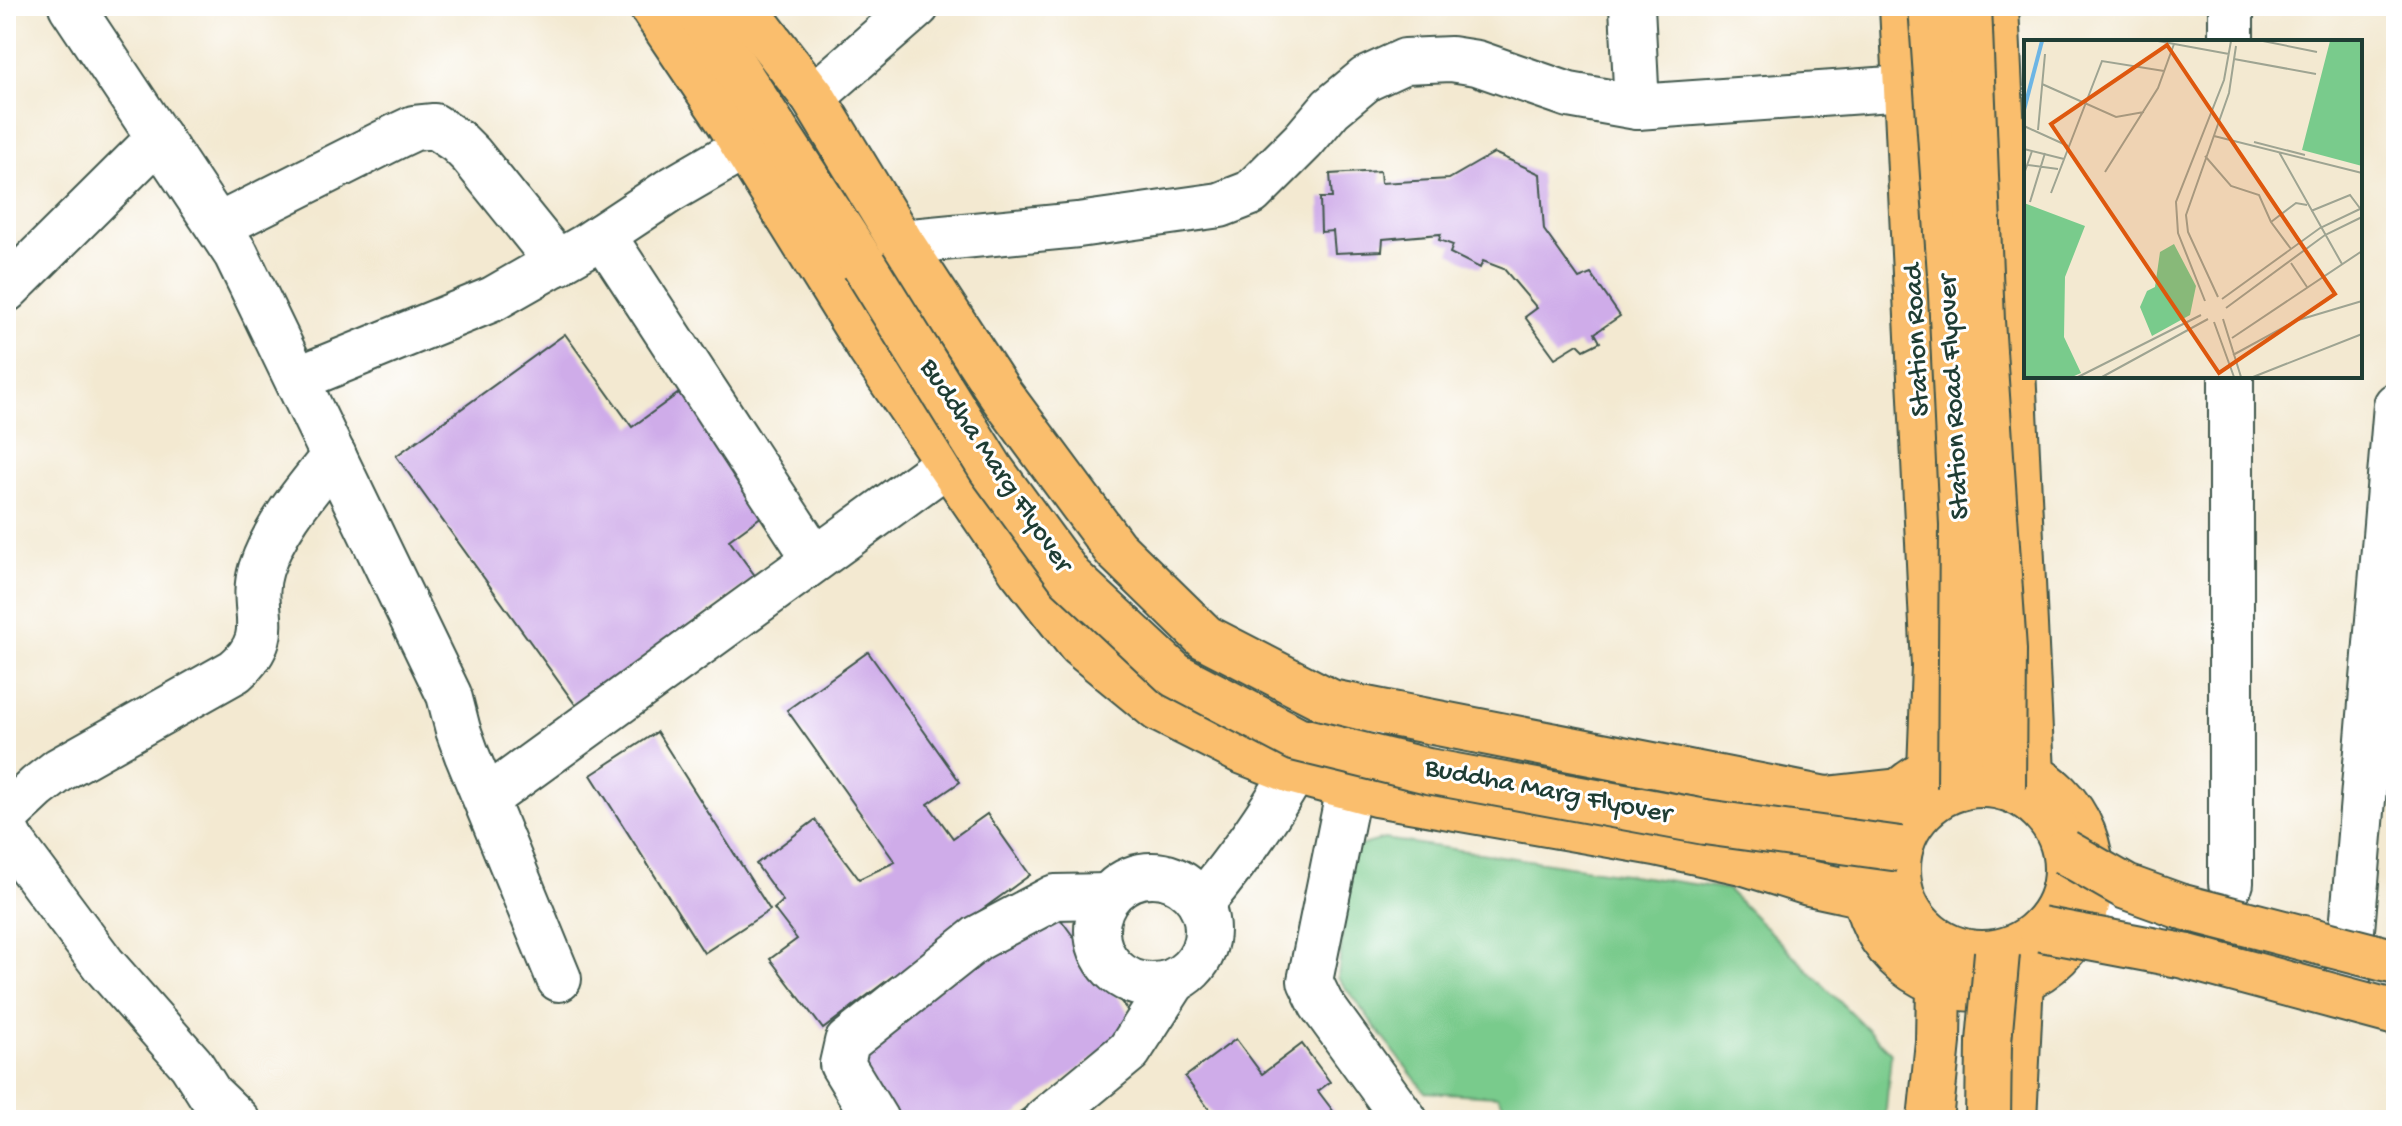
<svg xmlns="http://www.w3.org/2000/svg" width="2402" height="1126" viewBox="0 0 2402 1126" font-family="'Gochi Hand',sans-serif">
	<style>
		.green { fill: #79cb8c; stroke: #4c8460; stroke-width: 2 }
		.building { fill: #cface9 }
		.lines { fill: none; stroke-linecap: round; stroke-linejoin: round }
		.minor-casing { stroke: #3f574c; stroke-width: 48 }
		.major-casing { stroke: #3f574c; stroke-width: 48 }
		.minor { stroke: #fff; stroke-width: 44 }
		.major { stroke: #fabe6d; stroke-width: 44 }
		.major-bridge-casing { stroke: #3f574c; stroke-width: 48; stroke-linecap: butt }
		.major-bridge { stroke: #fabe6d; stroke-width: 44 }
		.labels { text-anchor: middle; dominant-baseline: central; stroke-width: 6; stroke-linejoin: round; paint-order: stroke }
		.street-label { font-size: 28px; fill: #1f3d34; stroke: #fff }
		.inset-river { fill: none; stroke: #6db5e4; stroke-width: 4 }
		.inset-road { fill: none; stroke: #9ea492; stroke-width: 2 }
		.view { fill: #de580e; fill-opacity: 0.15; stroke: #de580e; stroke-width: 4 }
		.inset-edge { fill: none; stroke: #1f3d34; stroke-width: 4 }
	</style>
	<rect width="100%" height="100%" fill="#fff"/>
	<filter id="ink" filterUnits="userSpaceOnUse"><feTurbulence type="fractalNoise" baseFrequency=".0125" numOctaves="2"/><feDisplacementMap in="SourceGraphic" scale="16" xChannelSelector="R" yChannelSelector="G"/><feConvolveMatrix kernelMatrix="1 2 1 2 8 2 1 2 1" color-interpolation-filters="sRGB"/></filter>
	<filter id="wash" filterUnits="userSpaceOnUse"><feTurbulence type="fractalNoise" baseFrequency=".006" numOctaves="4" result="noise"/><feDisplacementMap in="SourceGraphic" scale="32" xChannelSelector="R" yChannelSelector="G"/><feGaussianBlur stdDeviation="1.8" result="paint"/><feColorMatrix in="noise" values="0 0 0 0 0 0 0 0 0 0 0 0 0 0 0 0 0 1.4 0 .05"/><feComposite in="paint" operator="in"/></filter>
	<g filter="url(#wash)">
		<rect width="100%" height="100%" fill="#f3e9d1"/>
		<polygon class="green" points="1384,839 1727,889 1891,1053 1885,1120 1516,1120 1497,1096 1425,1092 1338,978 1351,848"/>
		<g id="blocks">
			<g class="building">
				<polygon points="1494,153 1540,174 1544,230 1579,279 1591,274 1620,316 1595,333 1600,342 1584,350 1578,344 1555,358 1525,317 1537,308 1504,269 1483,261 1480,268 1450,253 1453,245 1439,240 1441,234 1383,239 1382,251 1335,253 1333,231 1321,232 1320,198 1332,198 1330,174 1380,171 1381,183 1449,179"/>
				<polygon points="565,334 632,427 690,385 777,505 729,540 756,577 577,707 396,456"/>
				<polygon points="868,652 960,782 928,804 953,838 987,814 1030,875 948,934 956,945 903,983 893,976 823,1029 770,959 797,939 774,909 783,901 756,864 815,820 859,879 895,862 787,710"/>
				<polygon points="657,732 770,910 704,953 591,775"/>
				<polygon points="1051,906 1138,1025 1009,1120 893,1120 847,1056"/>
				<polygon points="1236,1039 1262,1074 1302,1044 1330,1082 1318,1091 1340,1120 1209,1120 1214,1116 1185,1077"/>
			</g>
		</g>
	</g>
	<g filter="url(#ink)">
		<use href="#blocks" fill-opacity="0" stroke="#3f574c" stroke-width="2"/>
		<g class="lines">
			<g class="minor-casing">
				<g id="minor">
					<polyline points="71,6 236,254 449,695 458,730 467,755 559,979"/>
					<polyline points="1632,6 1637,107"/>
					<polyline points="2231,42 2231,6"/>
					<polyline points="813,97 917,6"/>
					<polyline points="218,226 397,136 414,128 434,126 458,142 471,155 558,263"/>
					<polyline points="603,235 815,559"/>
					<polyline points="901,242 1078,225 1220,205 1251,193 1303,141 1331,108 1366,79 1405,61 1451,59 1477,63 1569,95 1637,107 1905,88"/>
					<polyline points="6,290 159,138"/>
					<polyline points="2231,376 2231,883"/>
					<polyline points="297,379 493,299 586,246 669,191 745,147"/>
					<polyline points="1365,709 1310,981 1321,1004 1405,1120"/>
					<polyline points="486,799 948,463"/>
					<path d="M6,816L37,787L59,770L235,671C278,634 248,611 261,569C275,526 306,491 334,456"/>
					<polyline points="6,830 12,842 103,964 191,1064 210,1094 237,1120"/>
					<circle cx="1152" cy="930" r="55"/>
					<path d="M1201,904C1236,862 1267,819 1294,772"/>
					<polyline points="2085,914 2165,933"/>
					<polyline points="2348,978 2396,405"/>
					<polyline points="876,1120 842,1064 847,1042 978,938 1055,897 1108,896"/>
					<polyline points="1045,1120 1129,1051 1174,981"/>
				</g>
			</g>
			<g class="major-casing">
				<g id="major">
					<polyline points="651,6 727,119 870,349 1021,570 1080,645 1158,709 1241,751 1294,772 1376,794 1656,843 1742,862 1809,883 1865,895"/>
					<polyline points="695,6 864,265"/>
					<polyline points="743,6 813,97 901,242 1001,395 1115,549 1205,637 1331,702 1826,799 1899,791"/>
					<polyline points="1902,6 1934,666 1930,770"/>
					<polyline points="1996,6 2032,774"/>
					<circle cx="1977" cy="875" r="114"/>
					<circle cx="1982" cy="869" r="84"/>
					<polyline points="1930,1120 1938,1042 1939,983"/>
					<polyline points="2014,1120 2021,980"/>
				</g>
			</g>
			<use href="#minor" class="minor"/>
			<use href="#major" class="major"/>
			<g class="major-bridge-casing">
				<g id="major-bridge">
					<polyline points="1931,6 1950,274 1962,525 1960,788"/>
					<polyline points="1969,6 1982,321 2004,650 2003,788"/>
					<polyline points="864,265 991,469 1070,577 1175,675 1297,739 1428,771 1705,822 1900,849"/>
					<polyline points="2065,852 2126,887 2179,906 2396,962"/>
					<polyline points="2041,929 2184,956 2396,1013"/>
					<polyline points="1988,1120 1989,1042 1997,953"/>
				</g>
			</g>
			<use href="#major-bridge" class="major-bridge"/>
		</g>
	</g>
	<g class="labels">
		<g class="street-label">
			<text transform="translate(1918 340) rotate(-93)">Station Road</text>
			<text transform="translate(1955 397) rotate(-93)">Station Road Flyover</text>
			<text transform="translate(995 466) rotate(56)">Buddha Marg Flyover</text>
			<text transform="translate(1548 792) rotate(11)">Buddha Marg Flyover</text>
		</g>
	</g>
	<g transform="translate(2024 40)">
		<rect width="338" height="338" fill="#f3e9d1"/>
		<path d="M306,1H338V126L278,110ZM0,163L61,186L41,237L40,297L57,333L48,337H0ZM150,204L172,246L166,275L128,296L116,267L123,251L131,247L136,212Z" fill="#79cb8c"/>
		<path class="inset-river" d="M0,70L18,1"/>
		<path class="inset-road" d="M134,1L205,14M239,1L293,12M210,19L292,34M18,44L92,77L120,72M0,86L44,106M14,90L21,14M190,96L338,133M230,102L281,115M0,109L40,119M255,112L318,224M181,116L207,146L235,155L247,182L267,209M4,125L34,129M81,132L134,48L150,4M0,134L8,111M27,153L78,21L140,31M6,162L21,113M287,171L326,155L338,171M247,182L272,163L283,165M267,223L283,247M194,257L164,192L162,175L205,53L212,6M198,259L296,188L338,168M181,261L154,193L152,162L200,40L207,1M202,268L301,195L338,177M199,279L217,337M190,282L210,337M208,298L338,211M209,315L271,281L338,261M54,337L177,275M78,337L184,279M229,337L338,294"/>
		<path class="view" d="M143,5L311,254L195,333L27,84Z"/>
		<rect width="338" height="338" class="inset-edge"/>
	</g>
	<rect width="2402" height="1126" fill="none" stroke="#fff" stroke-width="32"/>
</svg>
